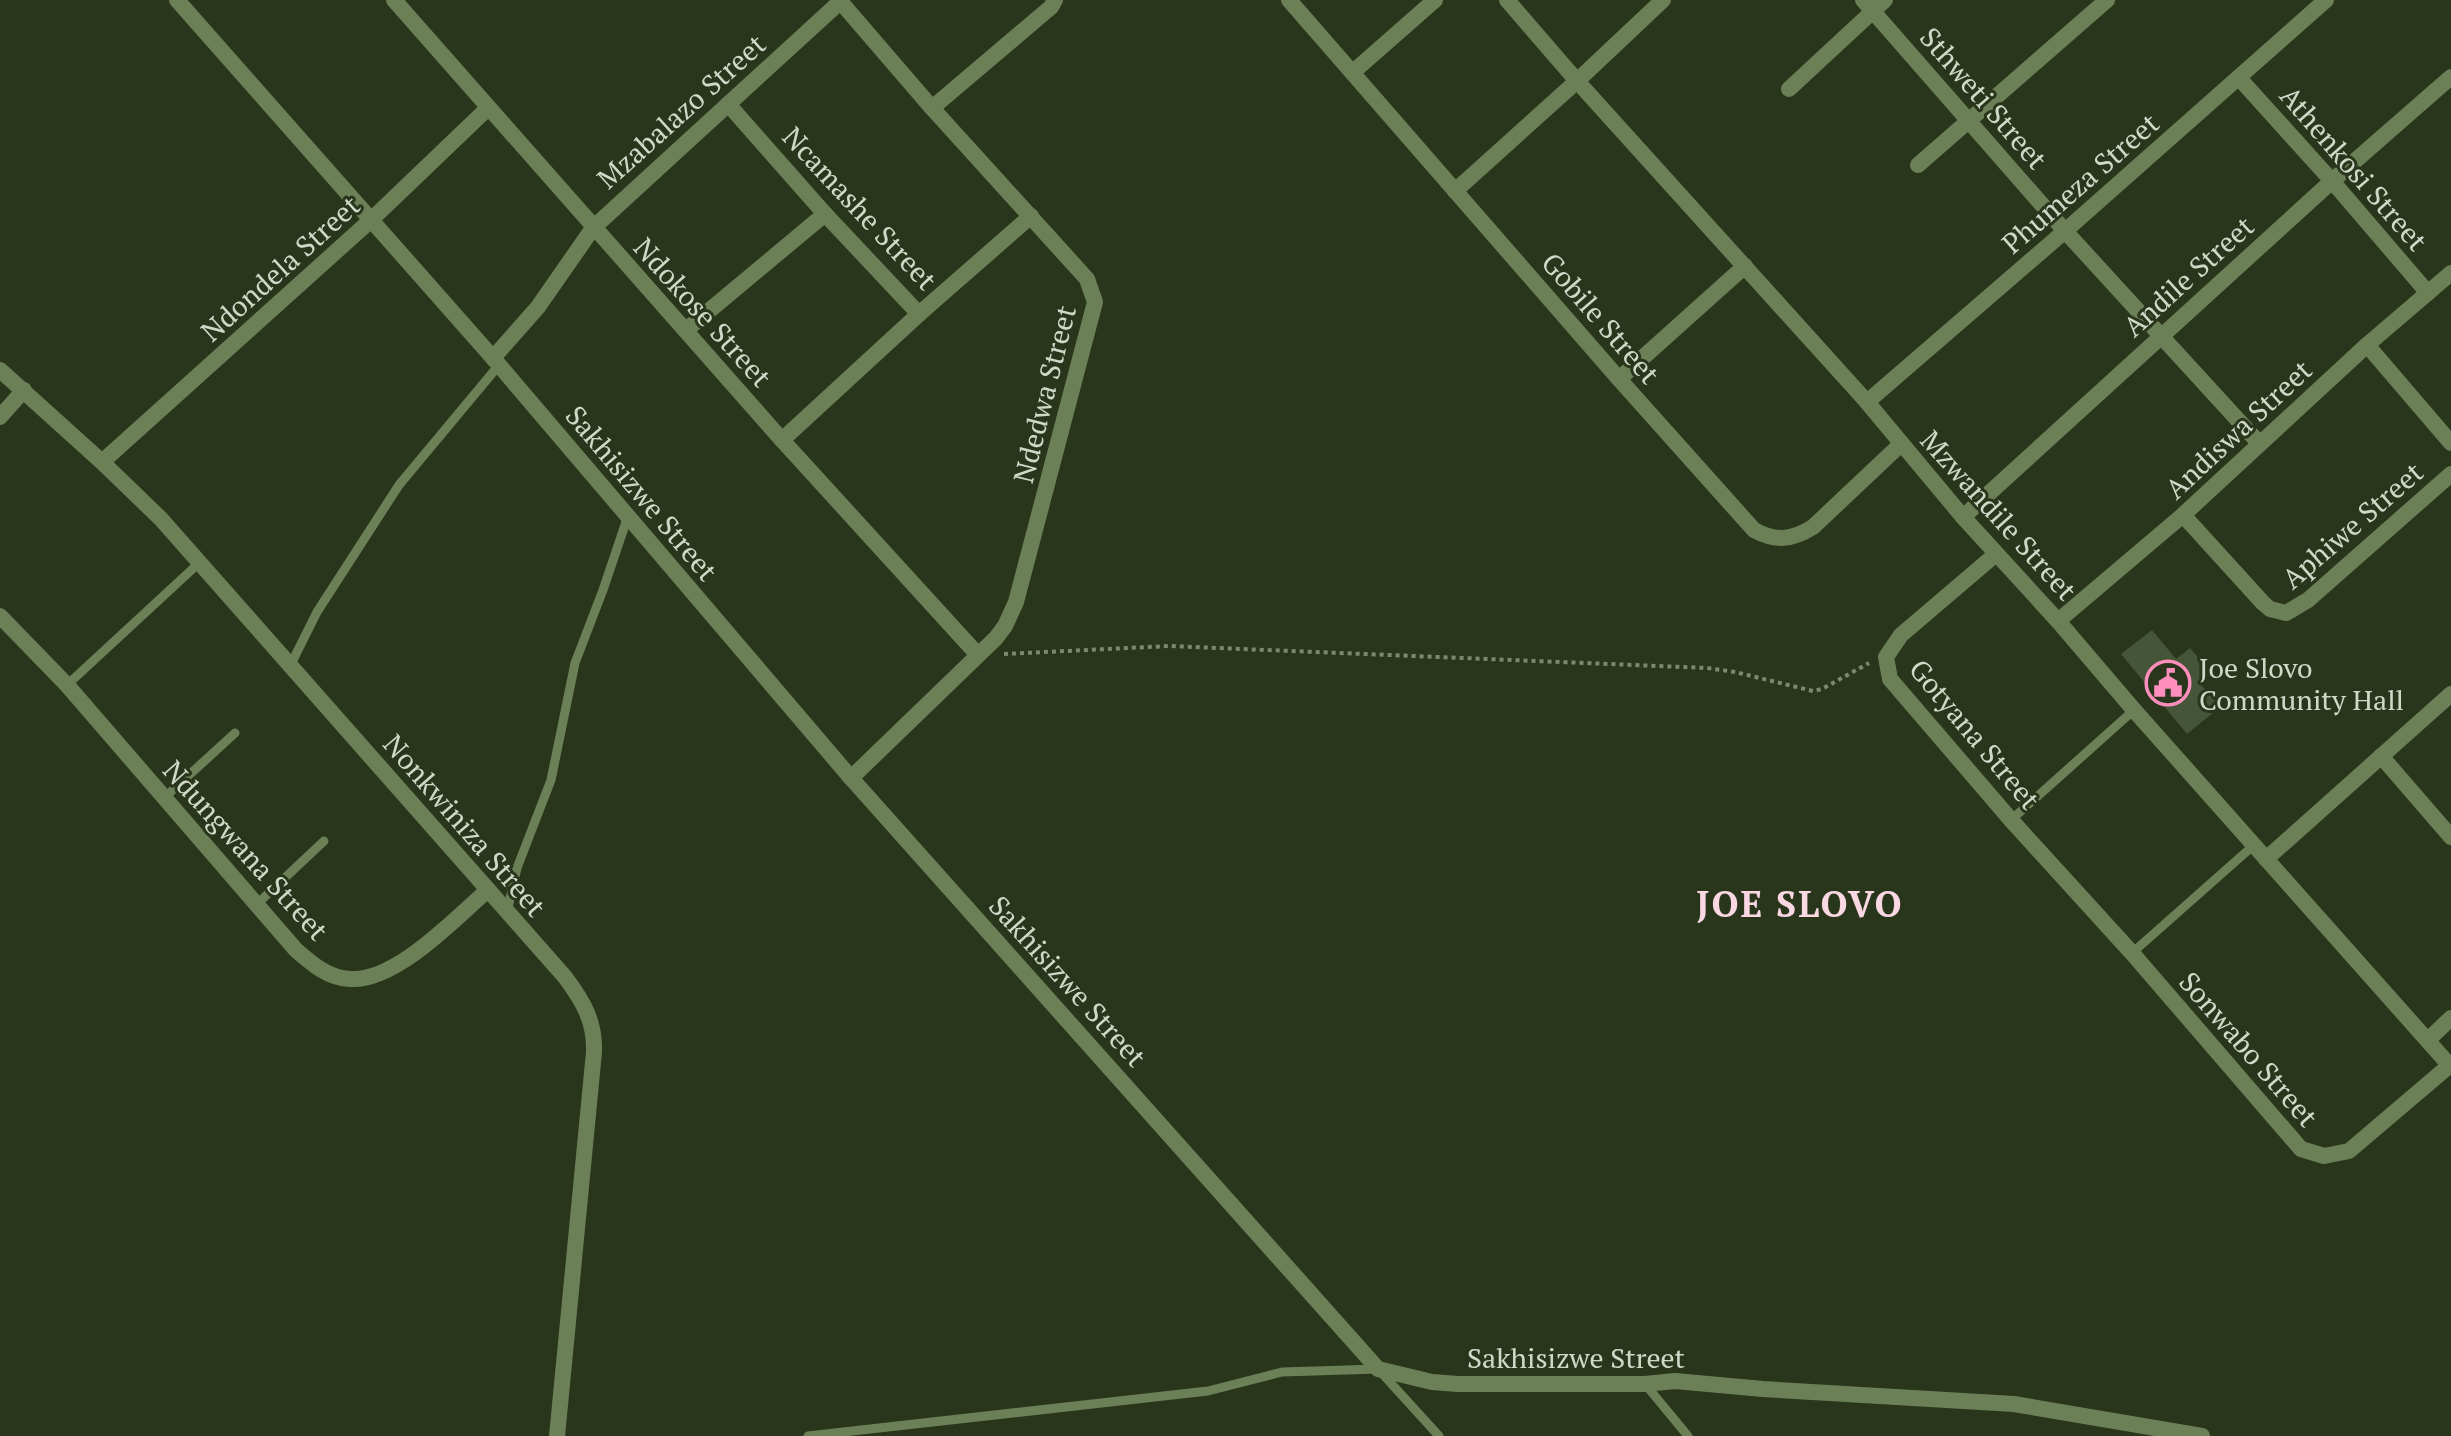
<svg xmlns="http://www.w3.org/2000/svg" width="2451" height="1436" viewBox="0 0 2451 1436" font-family="'PT Serif',serif">
	<style>
		.building { fill: #465438 }
		.lines { fill: none; stroke-linecap: round; stroke-linejoin: round }
		.path { stroke: #7d8872; stroke-width: 4; stroke-dasharray: 4 4; stroke-linecap: butt }
		.lane { stroke: #6c8058; stroke-width: 9 }
		.street { stroke: #6c8058; stroke-width: 16 }
		.labels { text-anchor: middle; dominant-baseline: central; stroke-width: 6; stroke-linejoin: round; paint-order: stroke }
		.street-label { font-size: 28px; fill: #d0d9c8; stroke: #29361b }
		.poi-label { font-size: 28px; fill: #d0d9c8; stroke: #29361b; text-anchor: start }
		.district-label { font-size: 36px; font-weight: bold; letter-spacing: 2px; fill: #f9d7e3; stroke: #29361b }
	</style>
	<rect width="100%" height="100%" fill="#29361b"/>
	<polygon class="building" points="2152,630 2176,659 2190,648 2210,671 2198,681 2220,707 2187,734 2121,654"/>
	<g class="lines">
		<polyline class="path" points="1004,654 1169,646 1707,668 1735,672 1813,691 1822,689 1869,663"/>
		<g class="lane">
			<polyline points="290,666 317,612 399,485 499,365"/>
			<polyline points="67,685 199,563"/>
			<polyline points="164,798 235,733"/>
			<polyline points="2011,820 2134,710"/>
			<polyline points="257,904 324,841"/>
			<polyline points="507,912 517,868 551,780 575,663 603,590 628,516"/>
			<polyline points="2132,953 2254,845"/>
			<polyline points="1645,1384 1688,1436"/>
			<polyline points="808,1436 1208,1391 1282,1372 1378,1369 1439,1436"/>
		</g>
		<g class="street">
			<polyline points="177,0 493,358 851,778 1378,1369 1432,1382 1458,1384 1645,1384 1675,1381 1763,1389 2014,1404 2202,1436"/>
			<polyline points="394,0 782,440 978,655"/>
			<polyline points="839,0 932,108 1087,279 1095,302 1016,602 1005,626 996,638 851,778"/>
			<path d="M1289,0L1619,379L1754,530C1776,542 1792,540 1813,527L1901,444"/>
			<polyline points="1507,0 1577,81 1867,402 1963,517 2058,621 2134,710 2451,1067"/>
			<polyline points="1863,0 2065,231 2259,443"/>
			<polyline points="1353,72 1435,0"/>
			<polyline points="2239,78 2332,181 2428,293"/>
			<polyline points="1789,89 1885,0"/>
			<polyline points="728,104 825,214 919,314 1031,216"/>
			<polyline points="932,108 1051,7 1055,0"/>
			<polyline points="1918,165 2107,0"/>
			<polyline points="1455,191 1577,81 1663,0"/>
			<polyline points="686,330 825,214"/>
			<polyline points="2367,345 2451,443"/>
			<polyline points="493,358 538,307 593,228 842,0"/>
			<path d="M0,370L102,462L161,519L565,977C583,1001 595,1021 594,1052L557,1436"/>
			<polyline points="1619,379 1745,266"/>
			<polyline points="1867,402 2065,231 2326,0"/>
			<polyline points="0,417 24,390"/>
			<polyline points="782,440 919,314"/>
			<polyline points="102,462 371,220 488,108"/>
			<polyline points="2183,515 2263,603 2270,609 2286,613 2308,600 2451,474"/>
			<polyline points="1963,517 2332,181 2451,77"/>
			<polyline points="1996,554 1901,635 1886,657 1890,679 2011,820 2132,953 2301,1149 2324,1156 2349,1151 2450,1065"/>
			<path d="M0,616L67,685L296,950C312,964 328,978 350,979C396,982 454,919 488,890"/>
			<polyline points="2058,621 2183,515 2367,345 2451,273"/>
			<polyline points="2381,756 2451,837"/>
			<polyline points="2266,859 2451,694"/>
			<polyline points="2428,1040 2451,1018"/>
		</g>
	</g>
	<defs>
		<g id="civic-ring" transform="scale(2.3)"><circle r="9.5" fill="#29361b" stroke="#fe8ebc" stroke-width="1.5"/><path d="M-.6-6.5H3V-4.5H.6V-3L4-1V1h2V6H-6V1h2V-1L-.6-3ZM-1.2 2.5V6h2.4V2.5Z" fill="#fe8ebc"/></g>
	</defs>
	<g fill-rule="evenodd">
		<use href="#civic-ring" x="2168" y="683"/>
	</g>
	<g class="labels">
		<g class="street-label">
			<text transform="translate(1984 98) rotate(49)">Sthweti Street</text>
			<text transform="translate(681 111) rotate(-42)">Mzabalazo Street</text>
			<text transform="translate(2354 168) rotate(49)">Athenkosi Street</text>
			<text transform="translate(2080 183) rotate(-41)">Phumeza Street</text>
			<text transform="translate(860 208) rotate(47)">Ncamashe Street</text>
			<text transform="translate(280 268) rotate(-42)">Ndondela Street</text>
			<text transform="translate(2188 276) rotate(-42)">Andile Street</text>
			<text transform="translate(703 312) rotate(48)">Ndokose Street</text>
			<text transform="translate(1601 318) rotate(49)">Gobile Street</text>
			<text transform="translate(1044 394) rotate(-76)">Ndedwa Street</text>
			<text transform="translate(2238 429) rotate(-43)">Andiswa Street</text>
			<text transform="translate(642 493) rotate(50)">Sakhisizwe Street</text>
			<text transform="translate(1999 515) rotate(48)">Mzwandile Street</text>
			<text transform="translate(2352 525) rotate(-41)">Aphiwe Street</text>
			<text transform="translate(1975 734) rotate(50)">Gotyana Street</text>
			<text transform="translate(465 825) rotate(49)">Nonkwiniza Street</text>
			<text transform="translate(246 850) rotate(48)">Ndungwana Street</text>
			<text transform="translate(1068 981) rotate(48)">Sakhisizwe Street</text>
			<text transform="translate(2249 1049) rotate(49)">Sonwabo Street</text>
			<text x="1576" y="1357">Sakhisizwe Street</text>
		</g>
		<g class="poi-label">
			<text x="2199" y="667">Joe Slovo<tspan x="2199" dy="32">Community Hall</tspan></text>
		</g>
		<g class="district-label">
			<text x="1800" y="903">JOE SLOVO</text>
		</g>
	</g>
</svg>
